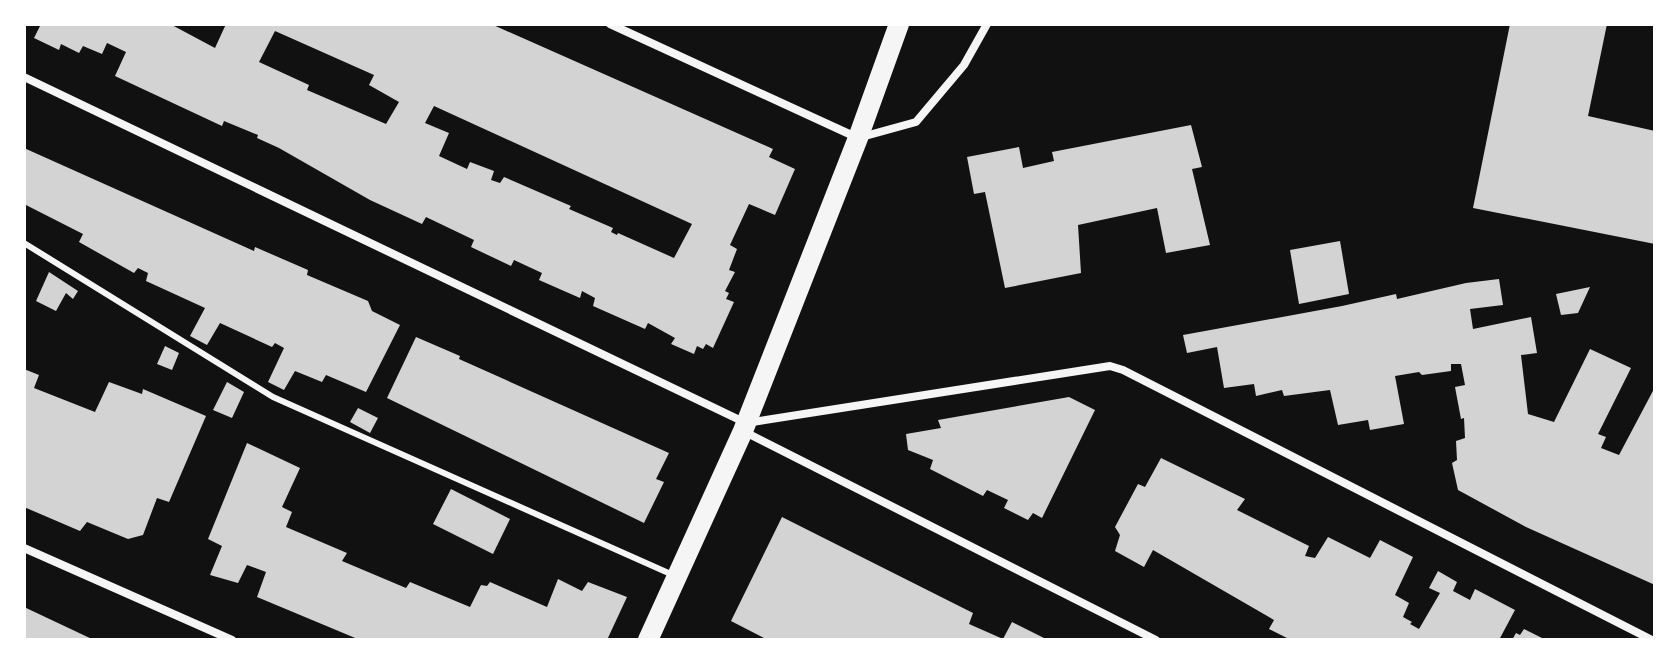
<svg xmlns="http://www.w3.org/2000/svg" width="1679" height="664" viewBox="0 0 1679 664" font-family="'Space Grotesk',sans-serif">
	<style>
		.building { fill: #d3d3d3; fill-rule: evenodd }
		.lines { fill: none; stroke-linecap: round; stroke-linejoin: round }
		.service { stroke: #f5f5f5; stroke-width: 6 }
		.minor { stroke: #f5f5f5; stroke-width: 8 }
		.primary { stroke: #f5f5f5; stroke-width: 20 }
	</style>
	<rect width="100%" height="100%" fill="#111"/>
	<g class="building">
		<path d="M41,24H170L215,48L226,24H491L773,149L769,157L795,169L775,215L749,204L730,245L737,249L729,270L735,272L725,291L729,293L726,299L734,302L713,348L706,344L703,349L697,346L694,354L671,344L675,338L648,323L645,329L593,306L595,298L582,291L580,298L539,280L542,273L514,260L511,266L471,247L474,240L426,217L422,224L370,200L279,148L257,138L258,135L224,121L222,126L115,76L126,52L107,43L102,54L83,46L79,53L61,44L59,50L34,38ZM275,31L374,75L369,85L399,102L386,124L307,90L309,85L259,62ZM434,106L692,224L674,258L618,233L617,235L611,232L613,228L569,209L571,206L504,177L500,183L491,180L494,171L470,162L467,169L439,156L449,133L425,123Z"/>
		<polygon points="1510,24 1607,24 1588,116 1655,131 1655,244 1473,208"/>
		<polygon points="1191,125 1202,167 1192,169 1210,245 1166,253 1157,208 1078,225 1081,273 1005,288 985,192 974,194 967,157 1019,147 1023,168 1054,161 1052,152"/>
		<polygon points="24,148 254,251 255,247 308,270 307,275 368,301 372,311 400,325 366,392 326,375 322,382 295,371 284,390 268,382 284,348 275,343 272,347 220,323 207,345 190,336 205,308 146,281 148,273 138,268 134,273 79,242 83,234 24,204"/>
		<polygon points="1340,241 1349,294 1299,304 1290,250"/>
		<polygon points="49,272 78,291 73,299 66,293 56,311 36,301"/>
		<polygon points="1499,279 1503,305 1470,309 1473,329 1531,317 1537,353 1521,355 1528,414 1554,422 1590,349 1631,368 1598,434 1606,437 1601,448 1619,455 1655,387 1655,585 1526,527 1458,490 1452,463 1457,460 1456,441 1465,438 1464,418 1461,419 1455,387 1465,385 1461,364 1451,364 1451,371 1422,375 1419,372 1395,376 1404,424 1370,430 1368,420 1338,425 1330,390 1284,396 1282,390 1256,396 1254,384 1224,388 1217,347 1187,353 1183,335 1342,306 1396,294 1397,299 1466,283"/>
		<polygon points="1590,287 1578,313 1561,315 1556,294"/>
		<polygon points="416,337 460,356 459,359 669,453 656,479 664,482 644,523 387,398"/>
		<polygon points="165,346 179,353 172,370 157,364"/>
		<polygon points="24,369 39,375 34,388 95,412 109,382 142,394 143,389 206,416 169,502 157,498 143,535 128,539 87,522 80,531 24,507"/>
		<polygon points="227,382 244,392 232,418 213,410"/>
		<polygon points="1069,397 1095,410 1042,518 1033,513 1028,520 1004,508 1008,500 987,490 983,496 930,469 933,460 908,450 906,434 941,428 938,420"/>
		<polygon points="358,408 378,418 370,433 350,422"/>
		<polygon points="247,443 300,468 282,507 292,512 286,527 347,553 342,561 406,588 410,582 470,607 481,585 487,586 490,582 547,607 558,579 582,591 588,582 627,597 607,640 360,640 257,597 266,572 247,565 238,583 210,575 222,546 208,539"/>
		<polygon points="1161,458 1245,499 1237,510 1309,546 1305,556 1315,558 1328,537 1370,558 1380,540 1413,557 1395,595 1409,603 1403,617 1412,622 1410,624 1419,629 1440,593 1429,588 1438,571 1457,582 1453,591 1470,600 1475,589 1515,610 1499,640 1291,640 1269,629 1274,620 1153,550 1144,567 1115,551 1120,535 1115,527 1138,484 1145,487"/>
		<polygon points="451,489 510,519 493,554 433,524"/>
		<polygon points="782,517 973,613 969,624 1003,639 1012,622 1048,640 768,640 731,621"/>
		<polygon points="24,607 94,640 24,640"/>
		<polygon points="1524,629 1546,640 1512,640 1516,633 1520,635"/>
	</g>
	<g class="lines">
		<polyline class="service" points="24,243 273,397 673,575"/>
		<g class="minor">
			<polyline points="610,24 858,138 916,122 964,65 987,24"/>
			<polyline points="24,77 746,423 1110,366 1123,370 1652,640"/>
			<polyline points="743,431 1156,640"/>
			<polyline points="24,548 232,640"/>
		</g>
		<polyline class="primary" points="648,640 743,431 858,138 899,24"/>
	</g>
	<rect width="1679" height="664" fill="none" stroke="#ffffff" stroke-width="52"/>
</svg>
